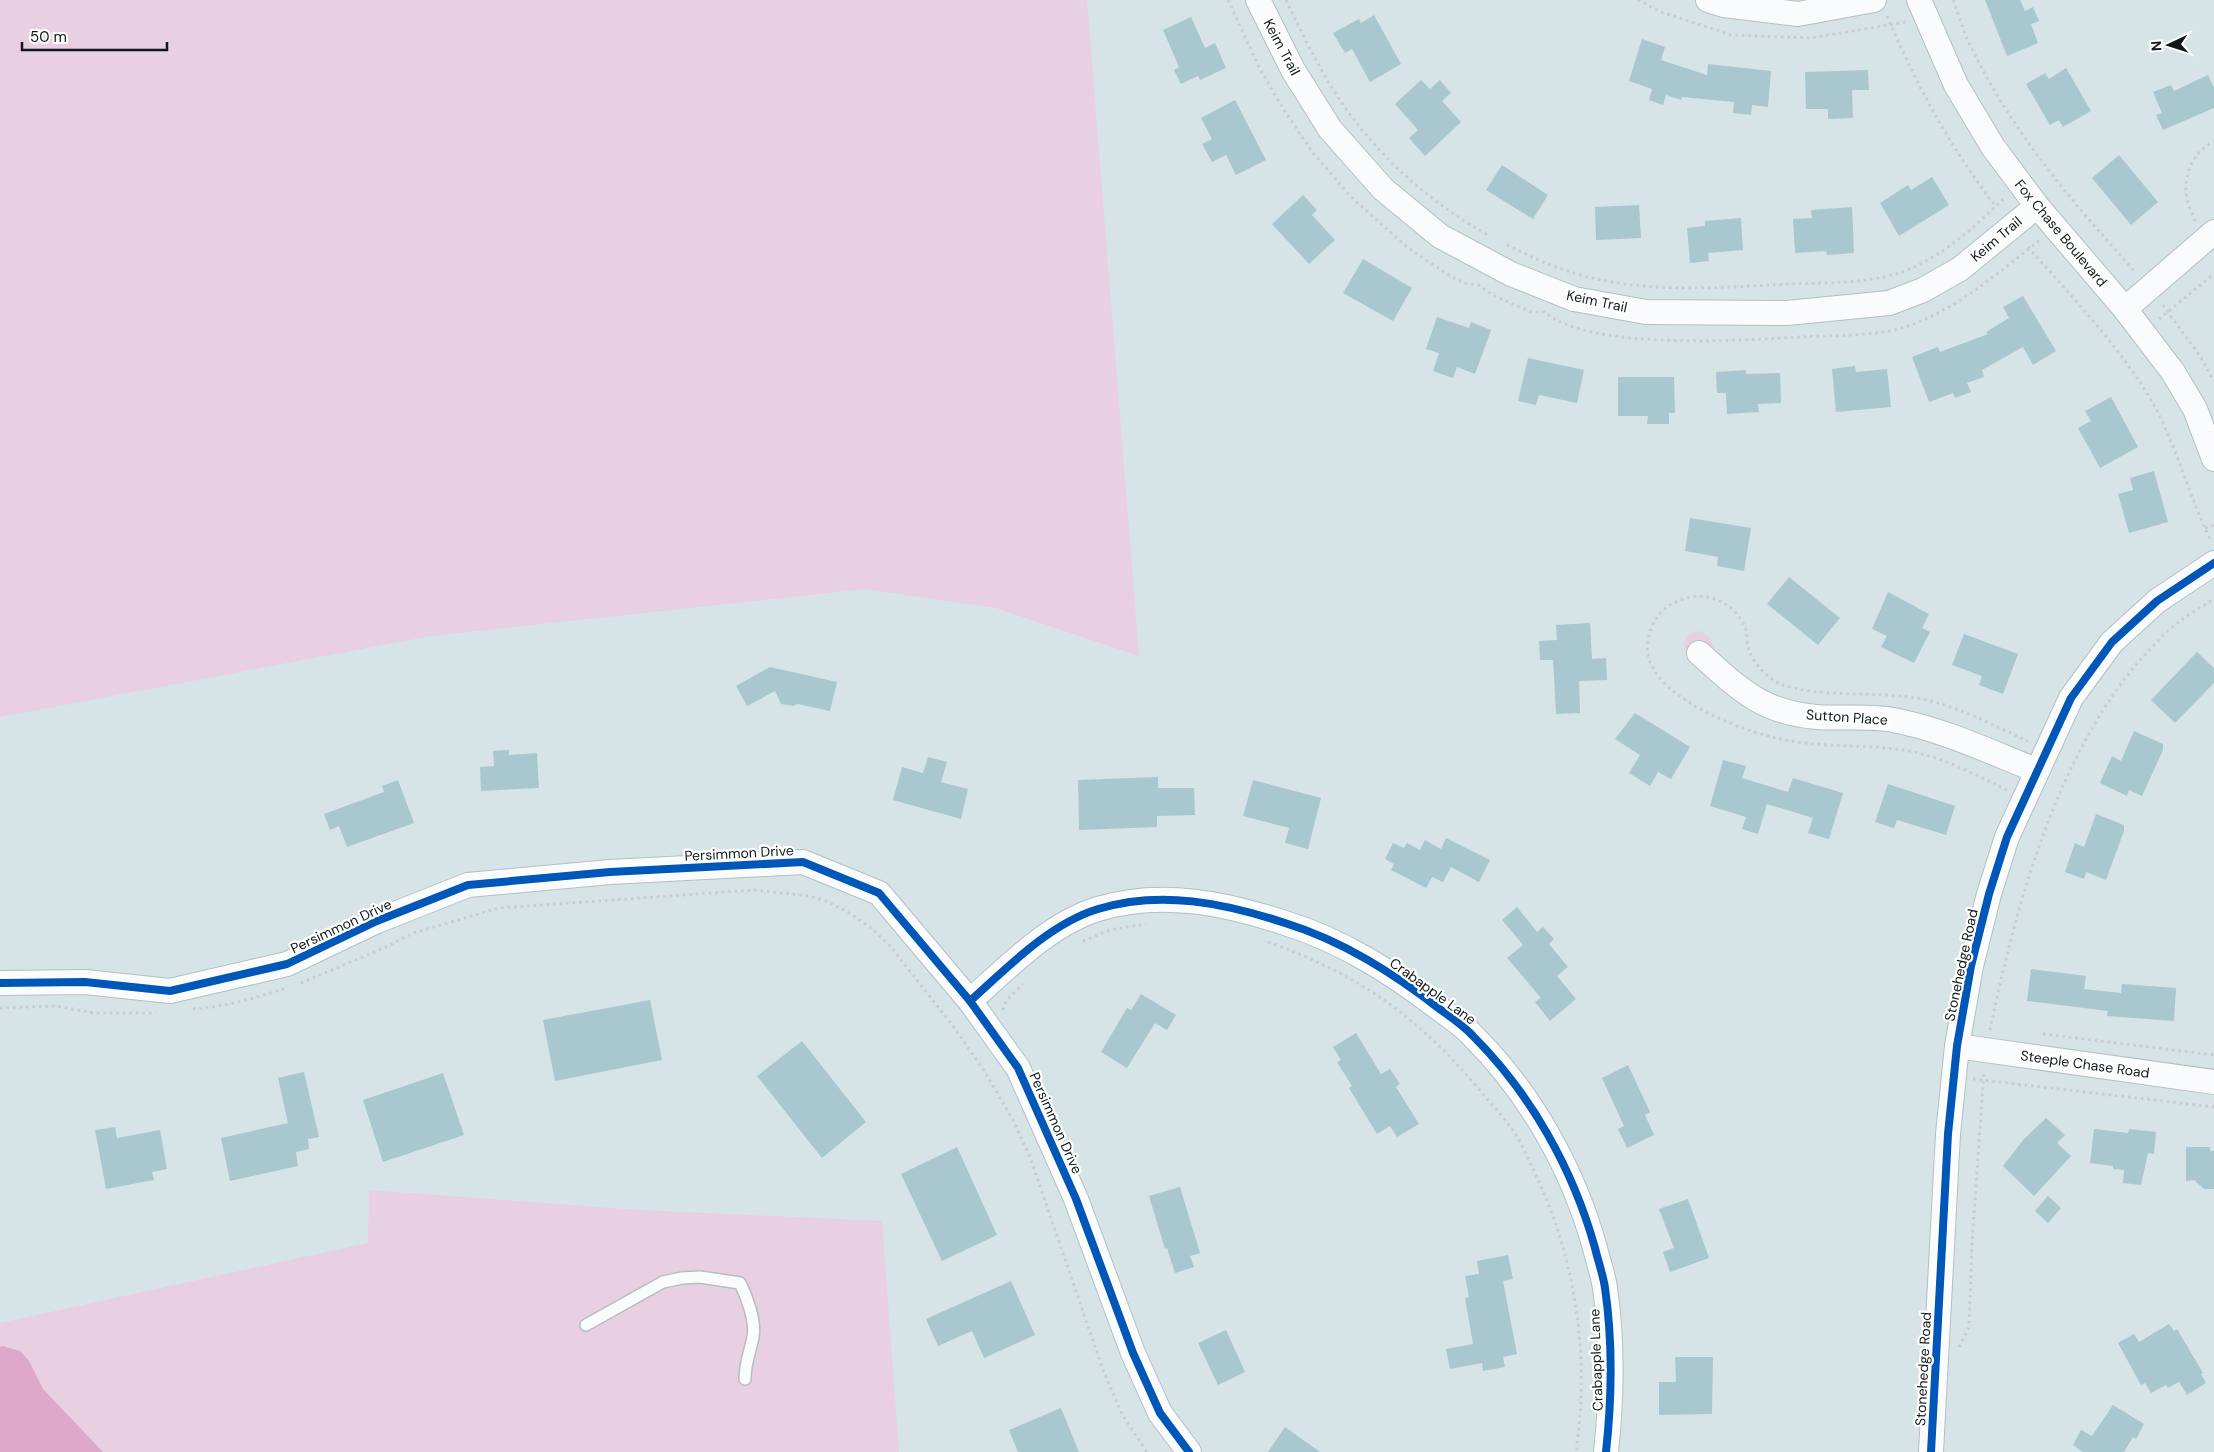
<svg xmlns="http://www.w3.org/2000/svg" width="2214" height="1452" viewBox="0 0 2214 1452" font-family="'DM Sans',sans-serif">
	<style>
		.green { fill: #e8cfe1 }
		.water { fill: #dda8ca }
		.building { fill: #a9c7ce }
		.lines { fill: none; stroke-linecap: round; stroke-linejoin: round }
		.service-casing { stroke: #b4bfc2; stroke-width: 14 }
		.minor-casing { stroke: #b4bfc2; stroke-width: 26 }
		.path { stroke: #c8cccd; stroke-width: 3; stroke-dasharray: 2.5 4; stroke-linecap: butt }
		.service { stroke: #f9fbfc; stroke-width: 11 }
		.minor { stroke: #f9fbfc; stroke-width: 24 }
		.cycleway-casing { stroke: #fff; stroke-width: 11 }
		.cycleway { stroke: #0057b8; stroke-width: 8 }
		.labels { text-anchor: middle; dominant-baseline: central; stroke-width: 4.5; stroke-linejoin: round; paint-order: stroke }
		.street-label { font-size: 14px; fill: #0f181b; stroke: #fff }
	</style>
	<rect width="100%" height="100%" fill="#d6e4e8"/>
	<g class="green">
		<polygon points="0,0 1087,0 1139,656 996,608 865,589 431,636 0,717"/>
		<path d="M1700,631L1710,638L1716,657L1692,662C1681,650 1680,634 1700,631Z"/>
		<polygon points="369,1190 639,1210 882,1221 899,1452 0,1452 0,1323 368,1243"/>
	</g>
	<polygon class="water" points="3,1346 20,1351 29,1361 43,1389 103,1452 0,1452 0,1347"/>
	<g class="building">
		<polygon points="1985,0 2020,0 2025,11 2033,7 2039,21 2031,24 2038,43 2007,56"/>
		<polygon points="1374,15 1401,64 1370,82 1352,49 1345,53 1333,33 1359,19 1361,23"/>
		<polygon points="1191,17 1205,48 1215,43 1226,68 1200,80 1198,76 1181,84 1174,70 1179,67 1163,30"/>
		<polygon points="1642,39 1665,47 1661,60 1707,75 1708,64 1771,71 1768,107 1752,105 1751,115 1733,113 1734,102 1682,97 1681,100 1666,95 1663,105 1649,100 1652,89 1629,81"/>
		<polygon points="2066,68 2091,111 2063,127 2059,120 2050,125 2026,84 2045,73 2049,79"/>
		<polygon points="1868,70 1869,90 1852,90 1853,118 1828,119 1828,109 1806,109 1805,72"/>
		<polygon points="2208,75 2214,88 2214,108 2163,130 2156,115 2162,113 2153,92 2171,85 2174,91"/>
		<polygon points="1421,80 1430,89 1440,80 1451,93 1442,101 1461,122 1425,156 1409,138 1418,130 1395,104"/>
		<polygon points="1235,100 1266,160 1236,175 1226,155 1212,162 1202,144 1212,139 1201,118"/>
		<polygon points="2119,155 2158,202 2131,225 2092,178"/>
		<polygon points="1502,165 1548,195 1533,219 1486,190"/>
		<polygon points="1932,177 1949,205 1899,236 1880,203 1908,185 1911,190"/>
		<polygon points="1303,195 1317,210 1312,215 1335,240 1309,264 1272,224"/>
		<polygon points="1639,205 1641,238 1596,240 1595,207"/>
		<polygon points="1852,207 1854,253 1827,255 1826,251 1795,253 1793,219 1812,218 1811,210"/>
		<polygon points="1741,218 1743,250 1708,253 1709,261 1690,263 1687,228 1705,226 1705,221"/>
		<polygon points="1363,259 1412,288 1393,321 1343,293"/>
		<polygon points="2023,296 2056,351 2033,365 2023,347 1982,370 1984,377 1967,383 1971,392 1955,398 1953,393 1929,402 1912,357 1938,347 1940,352 1988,334 1986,332 2009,318 2003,307"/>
		<polygon points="1437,317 1469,328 1471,322 1491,330 1475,374 1457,367 1453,378 1433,371 1439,353 1426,349"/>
		<polygon points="1528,358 1584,370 1577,403 1539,395 1536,405 1518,401"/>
		<polygon points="1855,366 1856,372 1887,369 1891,407 1836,412 1832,369"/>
		<polygon points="1746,370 1746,374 1780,373 1781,403 1758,404 1759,412 1727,414 1726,393 1717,393 1716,372"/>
		<polygon points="1618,377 1674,377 1675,413 1669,413 1669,424 1647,424 1648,416 1618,416"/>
		<polygon points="2111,397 2138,447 2100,468 2078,428 2091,421 2085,411"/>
		<polygon points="2154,471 2168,522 2129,533 2118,494 2133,490 2130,478"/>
		<polygon points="1690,518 1751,528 1744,571 1717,566 1718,557 1685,551"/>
		<polygon points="1789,577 1840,618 1818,645 1767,604"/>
		<polygon points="1888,592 1929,614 1922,628 1930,632 1914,663 1881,647 1887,636 1872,629"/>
		<polygon points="1590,623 1592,659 1606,658 1607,680 1579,681 1580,713 1556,714 1553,660 1540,660 1539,641 1557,640 1556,625"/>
		<polygon points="1964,634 2018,654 2003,694 1979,685 1982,676 1952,665"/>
		<polygon points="2197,652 2214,668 2214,683 2175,723 2151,700"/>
		<polygon points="770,667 837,682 830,711 798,704 793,706 781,704 775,691 747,706 736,686"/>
		<polygon points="1635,713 1690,747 1671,779 1658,772 1650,786 1629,773 1640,755 1615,739"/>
		<polygon points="2134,731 2163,744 2163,750 2142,796 2129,790 2127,796 2100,783 2112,756 2121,761"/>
		<polygon points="509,750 509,755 537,753 539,788 481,791 480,767 494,766 493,751"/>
		<polygon points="928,757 947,762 941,782 968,789 961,819 893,800 902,767 923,773"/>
		<polygon points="1723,760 1746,766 1742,778 1788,792 1793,778 1843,793 1829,839 1808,833 1813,818 1767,804 1758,834 1742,829 1746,817 1710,806"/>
		<polygon points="1158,777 1158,788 1194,788 1195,815 1157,816 1157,827 1079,830 1078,780"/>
		<polygon points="398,780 414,823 347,847 339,826 330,830 324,814 384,792 382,786"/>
		<polygon points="1253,780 1321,798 1308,849 1285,843 1289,828 1243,816"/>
		<polygon points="1888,784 1955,806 1946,835 1897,820 1894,828 1875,822"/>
		<polygon points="2096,814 2124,825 2124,831 2106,880 2086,872 2084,879 2065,872 2075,843 2084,847"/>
		<polygon points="1446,838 1490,860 1479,882 1451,867 1443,882 1432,877 1426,888 1391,870 1394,864 1385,859 1393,843 1404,848 1407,843 1420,850 1425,840 1441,849"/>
		<polygon points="1517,907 1537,932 1543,927 1554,939 1549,944 1568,967 1557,976 1576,999 1550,1021 1535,1002 1541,998 1507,958 1523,945 1502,920"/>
		<polygon points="2031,969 2086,976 2084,989 2121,993 2122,984 2176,988 2174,1021 2107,1016 2108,1011 2027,1001"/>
		<polygon points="1141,994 1176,1015 1167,1030 1155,1023 1127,1068 1101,1052 1127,1008 1131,1010"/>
		<polygon points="650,1000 662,1060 555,1081 543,1020"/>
		<polygon points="1356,1033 1381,1074 1390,1069 1400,1084 1396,1087 1419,1124 1397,1137 1390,1126 1377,1134 1349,1088 1352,1086 1337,1062 1341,1060 1333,1047"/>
		<polygon points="802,1041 866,1122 822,1158 757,1076"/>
		<polygon points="1628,1065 1650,1112 1645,1115 1654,1135 1627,1148 1618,1129 1624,1126 1602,1078"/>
		<polygon points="304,1072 319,1137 308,1139 309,1149 296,1152 298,1166 230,1181 221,1138 288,1123 278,1078"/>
		<polygon points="443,1073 464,1135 383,1162 363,1100"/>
		<polygon points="2046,1118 2065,1135 2057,1143 2071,1156 2034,1196 2003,1166 2024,1139"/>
		<polygon points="115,1127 117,1138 160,1130 167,1169 152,1172 154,1180 106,1189 95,1130"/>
		<polygon points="2094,1129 2128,1133 2129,1129 2156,1132 2154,1154 2148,1153 2141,1185 2123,1183 2124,1170 2113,1169 2113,1166 2090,1163"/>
		<polygon points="957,1147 997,1235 942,1261 901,1174"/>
		<polygon points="2186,1147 2210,1147 2210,1151 2214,1151 2214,1189 2204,1189 2194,1180 2186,1181"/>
		<polygon points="1180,1187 1200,1253 1190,1256 1194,1267 1175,1273 1167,1248 1165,1249 1149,1196"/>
		<polygon points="2048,1196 2061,1208 2048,1223 2035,1211"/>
		<polygon points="1688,1199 1709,1258 1670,1272 1663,1252 1674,1248 1659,1209"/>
		<polygon points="1508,1255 1513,1279 1503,1281 1517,1354 1503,1357 1505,1367 1483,1371 1482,1363 1450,1369 1446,1349 1473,1344 1465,1298 1469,1297 1465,1276 1479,1274 1477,1261"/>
		<polygon points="1011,1281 1035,1335 984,1358 972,1331 938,1346 926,1319"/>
		<polygon points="2169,1324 2174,1331 2177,1329 2203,1373 2201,1374 2206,1383 2187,1395 2179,1382 2168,1388 2166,1385 2151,1393 2145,1383 2141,1385 2118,1343 2134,1334 2139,1342"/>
		<polygon points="1226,1330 1245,1372 1218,1385 1198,1343"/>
		<polygon points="1675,1357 1713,1357 1712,1414 1659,1415 1659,1382 1676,1382"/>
		<polygon points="2113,1405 2144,1424 2136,1439 2133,1437 2124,1452 2083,1452 2073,1445 2081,1430 2092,1436"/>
		<polygon points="1061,1408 1079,1452 1018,1452 1009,1430"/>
		<polygon points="1285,1427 1320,1452 1268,1452"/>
	</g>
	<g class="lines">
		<g class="service-casing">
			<path id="service" d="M586,1325L663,1282L682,1278L700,1277L740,1283C747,1297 756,1321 753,1337C750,1353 745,1362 745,1379"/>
		</g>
		<g class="minor-casing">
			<g id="minor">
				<polyline points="1258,0 1293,70 1330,129 1383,189 1440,236 1511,274 1574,299 1646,312 1787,313 1889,303 1923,290 1960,269 2037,206"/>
				<polyline points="1708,0 1724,5 1798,14 1874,0"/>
				<polyline points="1919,0 1956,85 1993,147 2037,206 2125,309 2173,372 2195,409 2214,459"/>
				<polyline points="2125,309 2214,232"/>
				<path d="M1699,653C1738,688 1762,713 1817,717C1841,719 1868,715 1893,720C1942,729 1990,752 2036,770"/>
				<polyline points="0,983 85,982 170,991 287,964 377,921 468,885 610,872 803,862 879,893 970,1001 1018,1068 1076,1199 1133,1353 1160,1413 1189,1452"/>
				<path d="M970,1001C1007,968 1049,924 1098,909C1161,890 1224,903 1285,923C1343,941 1393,973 1441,1010C1452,1018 1464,1026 1473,1036C1531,1094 1573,1169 1595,1248C1598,1261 1603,1274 1605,1288C1613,1343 1612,1397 1606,1452"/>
				<polyline points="1957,1046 2214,1082"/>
				<polyline points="1931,1452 1948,1134 1957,1046 1971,966 1989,894 2007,837 2071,698 2112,642 2157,601 2214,563"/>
			</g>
		</g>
		<g class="path">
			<path d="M1228,0L1259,67L1282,107L1313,153L1351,197L1407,247L1452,277L1467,284L1479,285L1492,295L1531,312H1544C1591,351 1741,340 1801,337C1834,335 1880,337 1911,325C1960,307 1999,272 2040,240"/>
			<path d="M1286,0C1302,33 1318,67 1338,97C1375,154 1430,203 1488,235"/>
			<polyline points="1638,0 1661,12 1731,35 1811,38 1906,22"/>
			<path d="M1953,0C1960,18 1965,37 1974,53C2015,136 2075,205 2136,273"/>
			<path d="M1887,16C1917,86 1950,147 1996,207"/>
			<path d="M2195,221C2193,214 2188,206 2187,199C2182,177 2193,150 2214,142"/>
			<path d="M1507,245C1524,253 1541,262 1559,268C1633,295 1712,288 1788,284C1828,283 1867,284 1905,271C1943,256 1976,226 2005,197"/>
			<path d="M2028,247C2070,295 2128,355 2157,411C2179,453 2190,499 2211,541"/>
			<polyline points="2163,305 2200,356 2214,381"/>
			<polyline points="2159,319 2214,274"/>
			<polyline points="2205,528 2214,525"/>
			<path d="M2007,790C1976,775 1943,757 1909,751C1870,744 1830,748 1791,741C1750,735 1655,700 1648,654C1646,641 1650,628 1657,617C1664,606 1678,600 1690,597C1714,593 1738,607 1746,630C1747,635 1747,642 1748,647C1752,662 1768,680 1783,685C1816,697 1873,692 1909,697C1951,702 1990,724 2028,741"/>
			<polyline points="1083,941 1110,930 1146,924"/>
			<path d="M1268,942C1358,974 1417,1016 1478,1088C1490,1103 1504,1117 1514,1132C1522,1143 1527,1157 1533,1169C1576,1258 1590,1354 1576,1452"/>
			<polyline points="301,983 386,947 413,933 499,908 754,890 809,896 826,901 846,911 870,927 891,947 953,1026 983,1069 1013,1120 1030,1157 1103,1370 1122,1414 1147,1452"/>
			<polyline points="0,1008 56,1006 94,1013 156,1013"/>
			<path d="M193,1009C224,1007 256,998 286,988"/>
			<polyline points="1003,1010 1006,1001 1023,984"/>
			<path d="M1990,1030C2018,897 2062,731 2165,634C2179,620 2197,609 2214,599"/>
			<polyline points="2043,1034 2214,1055"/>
			<polyline points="1973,1079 2214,1107"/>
			<polyline points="1959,1347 1969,1327 1972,1243 1984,1071"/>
		</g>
		<use href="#service" class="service"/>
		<use href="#minor" class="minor"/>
		<g class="cycleway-casing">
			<g id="cycleway">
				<polyline points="0,983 85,982 170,991 287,964 377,921 468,885 610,872 803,862 879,893 970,1001 1018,1068 1076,1199 1133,1353 1160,1413 1189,1452"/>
				<path d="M970,1001C1007,968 1049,924 1098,909C1161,890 1224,903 1285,923C1343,941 1393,973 1441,1010C1452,1018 1464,1026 1473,1036C1531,1094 1573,1169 1595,1248C1598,1261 1603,1274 1605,1288C1613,1343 1612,1397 1606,1452"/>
				<polyline points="1931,1452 1948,1134 1957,1046 1971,966 1989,894 2007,837 2071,698 2112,642 2157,601 2214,563"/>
			</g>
		</g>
		<use href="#cycleway" class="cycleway"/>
	</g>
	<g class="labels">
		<g class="street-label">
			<text transform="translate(1282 47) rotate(62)">Keim Trail</text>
			<text transform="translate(2061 233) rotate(50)">Fox Chase Boulevard</text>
			<text transform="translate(1996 239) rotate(-40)">Keim Trail</text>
			<text transform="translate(1597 301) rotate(12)">Keim Trail</text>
			<text transform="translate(1847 717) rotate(4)">Sutton Place</text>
			<text transform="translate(739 853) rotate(-3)">Persimmon Drive</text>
			<text transform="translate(341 926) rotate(-25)">Persimmon Drive</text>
			<text transform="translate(1961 965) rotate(-78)">Stonehedge Road</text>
			<text transform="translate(1433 991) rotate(36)">Crabapple Lane</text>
			<text transform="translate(2085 1064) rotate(8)">Steeple Chase Road</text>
			<text transform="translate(1056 1123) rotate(66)">Persimmon Drive</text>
			<text transform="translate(1596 1360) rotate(-92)">Crabapple Lane</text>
			<text transform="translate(1923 1369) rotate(-87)">Stonehedge Road</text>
		</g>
	</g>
	<g transform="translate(2169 45) rotate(266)" stroke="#ffffff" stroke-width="4" paint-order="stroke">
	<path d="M0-4L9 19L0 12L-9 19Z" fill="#0f181b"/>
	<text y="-8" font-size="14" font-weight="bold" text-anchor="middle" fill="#0f181b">N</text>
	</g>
	<path d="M22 42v8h145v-8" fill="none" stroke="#0f181b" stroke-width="2.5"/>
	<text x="30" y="42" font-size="15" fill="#0f181b" stroke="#ffffff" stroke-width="4" paint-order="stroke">50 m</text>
</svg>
